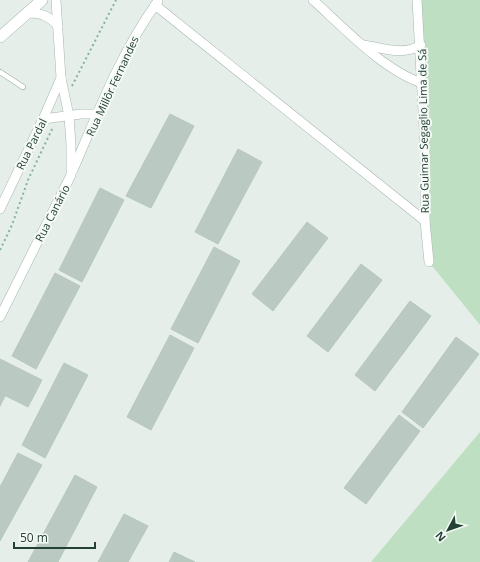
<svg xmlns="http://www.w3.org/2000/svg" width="480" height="562" viewBox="0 0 480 562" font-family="'Open Sans',sans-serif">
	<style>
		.green { fill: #bedfc2 }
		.building { fill: #bac9c1; stroke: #b7c8bf }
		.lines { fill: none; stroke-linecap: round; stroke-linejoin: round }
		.service-casing { stroke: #a7b7af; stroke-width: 6 }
		.minor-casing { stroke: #a7b7af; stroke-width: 10 }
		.tertiary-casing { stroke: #a7b7af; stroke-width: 12 }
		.path { stroke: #85b29d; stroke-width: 2; stroke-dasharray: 2 3; stroke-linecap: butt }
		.service { stroke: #fff; stroke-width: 4.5 }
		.minor { stroke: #fff; stroke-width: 9 }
		.tertiary { stroke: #fff; stroke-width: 11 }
		.labels { text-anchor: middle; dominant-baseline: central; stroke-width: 4; stroke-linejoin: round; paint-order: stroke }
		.street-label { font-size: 11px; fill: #234135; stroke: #f6faf7 }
	</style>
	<rect width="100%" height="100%" fill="#e5eee9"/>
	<g class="green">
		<polygon points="416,0 480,0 480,325 429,262"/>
		<polygon points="480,432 480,562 371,562"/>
	</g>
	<g class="building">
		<polygon points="170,114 194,126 151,208 126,196"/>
		<polygon points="238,149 262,162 218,244 195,232"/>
		<polygon points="100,188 124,200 82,282 59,270"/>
		<polygon points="307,222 328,238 273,311 252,294"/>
		<polygon points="214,247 240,261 198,343 171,329"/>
		<polygon points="361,264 382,280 328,352 307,336"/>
		<polygon points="55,273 80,286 36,369 12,356"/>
		<polygon points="410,301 431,316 375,391 355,375"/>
		<polygon points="170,335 194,348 151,430 127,417"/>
		<polygon points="456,337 479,354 423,428 402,412"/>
		<polygon points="0,359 42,380 28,407 0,393"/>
		<polygon points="64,363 88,375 45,458 22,445"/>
		<polygon points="0,393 5,396 0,406"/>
		<polygon points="399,415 420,431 366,504 344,488"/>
		<polygon points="18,453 42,465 0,541 0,487"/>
		<polygon points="75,475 97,487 58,562 28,562"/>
		<polygon points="124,514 148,526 128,562 98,562"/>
		<polygon points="174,552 195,562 169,562"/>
	</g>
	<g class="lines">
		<g class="service-casing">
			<polyline id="service" points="0,72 23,87"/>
		</g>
		<g class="minor-casing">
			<g id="minor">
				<path d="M313,0C344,28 383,70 422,83"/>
				<polyline points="417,0 425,148 425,221 429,262"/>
				<polyline points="155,5 425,221"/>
				<path d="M29,13C41,13 49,16 58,26"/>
				<path d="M364,45C383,48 403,56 421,45"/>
				<polyline points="43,119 81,114 97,114"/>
				<path d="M73,170C98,112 121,52 158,1"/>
				<polyline points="0,209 43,119 61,78"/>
				<polyline points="0,317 71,175 71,145 69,116 61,78 56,0"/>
			</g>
		</g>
		<g class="tertiary-casing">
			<polyline id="tertiary" points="0,37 42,0"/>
		</g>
		<g class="path">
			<polyline points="72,86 116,0"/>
			<polyline points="0,250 12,225 28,180 53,127"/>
		</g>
		<use href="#service" class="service"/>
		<use href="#minor" class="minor"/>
		<use href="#tertiary" class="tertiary"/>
	</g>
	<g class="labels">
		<g class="street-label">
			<text transform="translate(112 86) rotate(-65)">Rua Millôr Fernandes</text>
			<text transform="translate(423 131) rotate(-91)">Rua Guimar Segaglio Lima de Sá</text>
			<text transform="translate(31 144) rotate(-64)">Rua Pardal</text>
			<text transform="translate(52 213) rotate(-63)">Rua Canário</text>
		</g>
	</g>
	<g transform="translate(448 530) rotate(229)" stroke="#f6faf7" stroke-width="3" paint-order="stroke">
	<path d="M0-3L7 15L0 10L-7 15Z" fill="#234135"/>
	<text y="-6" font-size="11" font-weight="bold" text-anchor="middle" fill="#234135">N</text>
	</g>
	<path d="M14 542v6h81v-6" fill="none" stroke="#234135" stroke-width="2"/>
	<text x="20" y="542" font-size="12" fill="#234135" stroke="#f6faf7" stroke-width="3" paint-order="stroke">50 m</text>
</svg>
